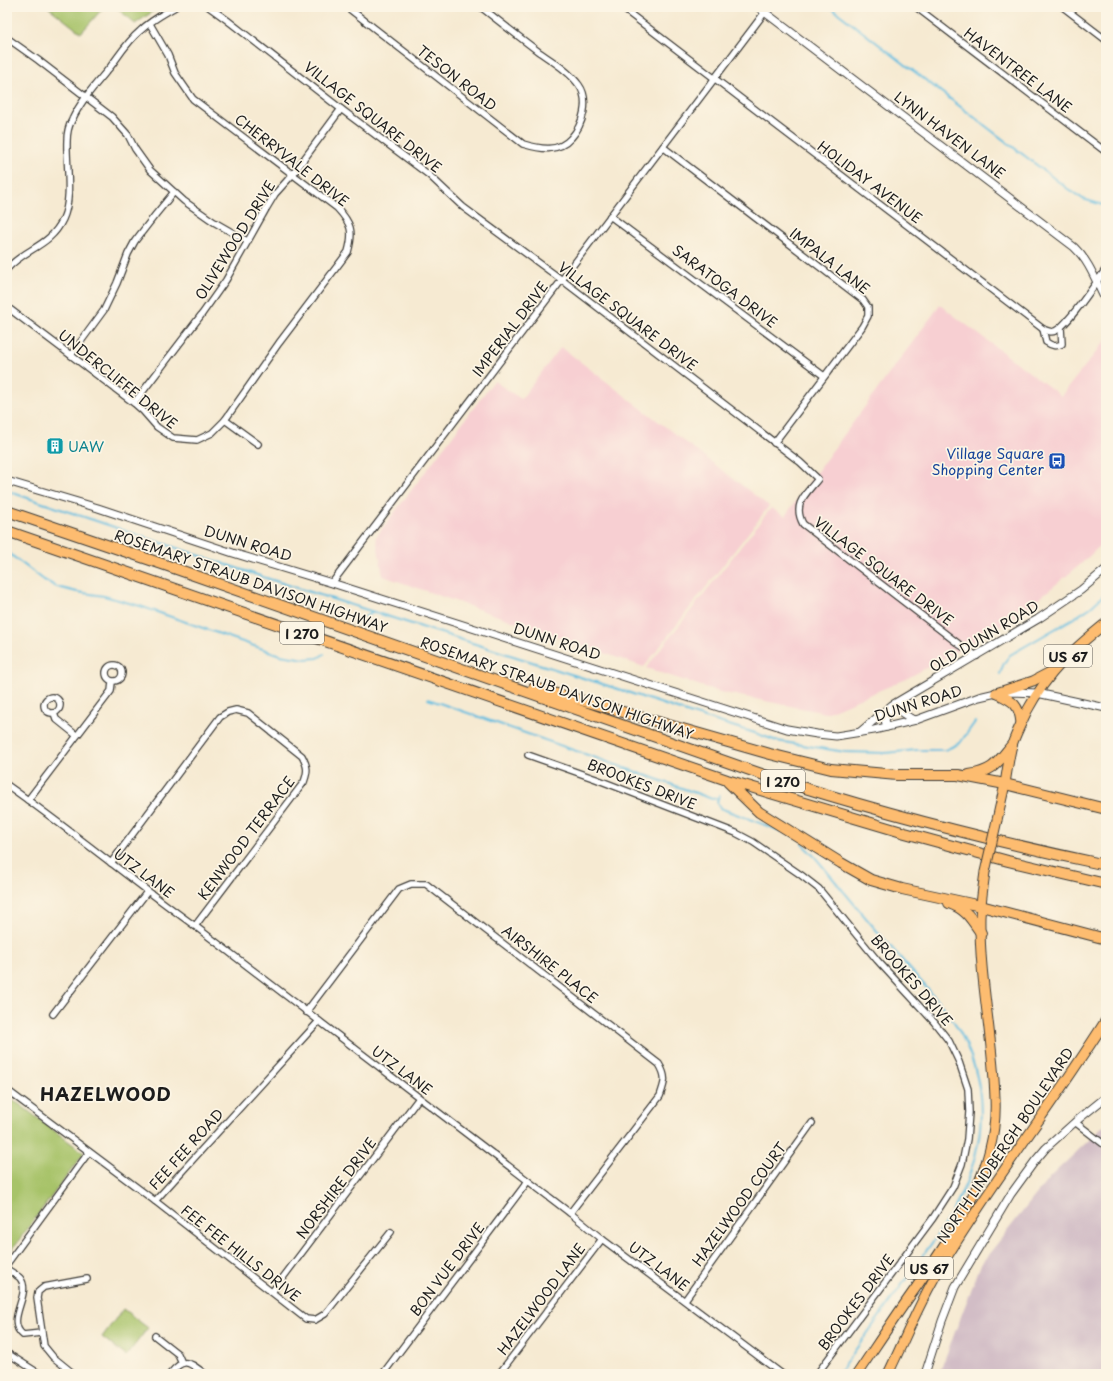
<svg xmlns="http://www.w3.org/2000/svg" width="1113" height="1381" viewBox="0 0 1113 1381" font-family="'Playpen Sans',sans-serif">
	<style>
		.built { fill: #f7cfd2 }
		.industrial { fill: #d2bdc6 }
		.green { fill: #a7c369; stroke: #627042 }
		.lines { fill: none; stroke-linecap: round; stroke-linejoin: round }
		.stream { stroke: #62bde0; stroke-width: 2 }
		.minor-casing { stroke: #3d3b37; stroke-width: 8 }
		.tertiary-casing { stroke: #3d3b37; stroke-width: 9 }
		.primary-casing { stroke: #3d3b37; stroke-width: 11 }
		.trunk-casing { stroke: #3d3b37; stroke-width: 11 }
		.motorway-casing { stroke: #3d3b37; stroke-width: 12 }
		.minor { stroke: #fff; stroke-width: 5.5 }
		.tertiary { stroke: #fff; stroke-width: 7 }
		.primary { stroke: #fdbc6f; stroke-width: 9 }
		.trunk { stroke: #fdbc6f; stroke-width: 9 }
		.motorway { stroke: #fdbc6f; stroke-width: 10 }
		.trunk-bridge-casing { stroke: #3d3b37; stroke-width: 11; stroke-linecap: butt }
		.trunk-bridge { stroke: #fdbc6f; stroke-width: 9 }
		.labels { text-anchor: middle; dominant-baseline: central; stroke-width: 3.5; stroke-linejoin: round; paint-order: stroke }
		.shield { fill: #fcf5e5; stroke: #5f5d58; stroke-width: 1 }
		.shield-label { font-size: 13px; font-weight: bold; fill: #1c1c1c }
		.street-label { font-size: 14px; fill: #1c1c1c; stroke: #fcf5e5 }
		.culture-label { font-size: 14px; fill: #0d838f; stroke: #fcf5e5; text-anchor: start }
		.transit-label { font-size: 14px; fill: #164399; stroke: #fcf5e5; text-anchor: end }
		.district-label { font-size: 18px; font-weight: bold; letter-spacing: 1px; fill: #1c1c1c; stroke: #fcf5e5 }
	</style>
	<rect width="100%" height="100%" fill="#fcf5e5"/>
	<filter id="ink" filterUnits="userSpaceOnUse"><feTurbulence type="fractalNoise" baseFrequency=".025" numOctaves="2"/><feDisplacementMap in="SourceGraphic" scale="8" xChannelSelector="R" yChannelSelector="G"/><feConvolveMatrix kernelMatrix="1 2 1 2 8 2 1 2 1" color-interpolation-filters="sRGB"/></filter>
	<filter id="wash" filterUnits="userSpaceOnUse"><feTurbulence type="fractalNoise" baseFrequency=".012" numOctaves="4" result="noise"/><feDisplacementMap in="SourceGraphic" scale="16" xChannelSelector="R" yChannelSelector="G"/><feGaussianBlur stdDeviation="0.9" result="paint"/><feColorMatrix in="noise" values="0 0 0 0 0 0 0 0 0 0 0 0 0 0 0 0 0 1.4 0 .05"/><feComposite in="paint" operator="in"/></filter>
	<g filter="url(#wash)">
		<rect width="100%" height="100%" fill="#f6ead2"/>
		<g class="built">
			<polygon points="940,305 1061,396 1106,340 1106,540 1081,564 1022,612 972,643 904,680 826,713 720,692 646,668 771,508 785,516 821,466"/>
			<polygon points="561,347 769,506 644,667 383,576 376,537 494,381 521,399"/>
		</g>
		<polygon class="industrial" points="1106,1124 1106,1374 939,1374 981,1264 1050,1177"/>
		<g class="green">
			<polygon points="48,7 104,7 81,33"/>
			<polygon points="116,7 157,7 158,8 135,24"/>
			<polygon points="7,1095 84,1153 7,1256"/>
			<polygon points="123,1309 148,1328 126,1356 102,1337"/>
		</g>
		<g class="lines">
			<g class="stream">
				<polyline points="830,7 1068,189 1083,199 1106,206"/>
				<polyline points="7,491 266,578 618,689 692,714 755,733 777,741 845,752 885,753 917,750 945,750 960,743 975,722"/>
				<polyline points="7,552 44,580 57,587 77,592 104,596 140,606 280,655 305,659 318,658 324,654"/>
				<polyline points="365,617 372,612"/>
				<polyline points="1000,674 1004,663 1010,655 1079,615 1091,607 1106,593"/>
				<polyline points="428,699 696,793 712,799 718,798"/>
				<polyline points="719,795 717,802 720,808 781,831"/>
				<path d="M802,844L815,857C844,892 873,927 903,961C921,982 941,1002 956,1025C993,1088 987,1150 952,1212C939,1235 923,1255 908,1276C885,1309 862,1341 838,1374"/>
			</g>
		</g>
	</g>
	<g filter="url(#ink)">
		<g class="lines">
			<g class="minor-casing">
				<g id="minor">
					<path d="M209,7L227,20L341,109L429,175L463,207L562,280L800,462L818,479C806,494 792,504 803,524L960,645L977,656"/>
					<path d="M347,7L523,144C540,149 558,153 571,138C583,125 590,100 579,85C569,71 552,61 539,52C519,37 500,22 481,7"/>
					<path d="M621,7L1043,329C1048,331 1051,333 1055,331C1067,327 1097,281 1106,269"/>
					<polyline points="916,7 1106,152"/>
					<polyline points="1063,7 1106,40"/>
					<polyline points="7,38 38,60 112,117 128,135 135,149 150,170 184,201 214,222 247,241"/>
					<polyline points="663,147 863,300 868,307 868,316 862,327 774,443"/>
					<polyline points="610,216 824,376"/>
					<path d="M7,269C25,248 50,247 63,219C73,197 66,165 67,141C67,134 68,127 72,120C81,100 97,83 111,66C120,54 128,41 140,31C150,21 163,14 175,7"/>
					<path d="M7,307L134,403L143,411L157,427L173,438L197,440L212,433L225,420L279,343L348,252C354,231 351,223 337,208L193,99L175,73L168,55L150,24"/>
					<path d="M1043,329L1046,342C1052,346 1056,347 1062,344L1061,328"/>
					<polyline points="71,355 104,310 117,283 128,254 135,241 156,214 174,192"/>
					<polyline points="134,403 202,314 226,280 266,209 275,194 293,174 341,109"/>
					<polyline points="225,420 258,444"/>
					<polyline points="332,583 765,12"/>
					<circle cx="114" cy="673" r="8"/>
					<circle cx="52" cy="705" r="8"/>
					<polyline points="54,713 56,719 76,735"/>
					<polyline points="528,755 596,779 736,833 753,842 801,875 819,889 877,960 934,1022 949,1041 959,1062 968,1089 969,1112 967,1139 962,1164 953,1187 933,1218 817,1374"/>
					<path d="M7,785C71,830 131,880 195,926L570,1213L602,1239L782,1374"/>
					<polyline points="28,800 111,691 112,682"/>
					<path d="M111,863L220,717L228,712L236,710L248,713L302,756C308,767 308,771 304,782L195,926"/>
					<path d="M306,1012L399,889L411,884H426L659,1064C667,1077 665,1082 660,1096L570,1213"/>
					<polyline points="53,1014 147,892"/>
					<polyline points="7,1090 155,1201 306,1319 315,1320 325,1314 391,1232"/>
					<polyline points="1075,1122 1106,1146"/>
					<polyline points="155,1201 319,1021"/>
					<polyline points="7,1264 89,1152"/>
					<path d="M7,1269C11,1272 17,1275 20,1278C33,1294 4,1320 23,1335L41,1333"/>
					<polyline points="272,1292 419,1098"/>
					<polyline points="685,1300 812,1123"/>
					<polyline points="155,1336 178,1354 182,1363"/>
					<polyline points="7,1353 40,1374"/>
					<polyline points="385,1371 528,1181"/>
					<polyline points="74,1374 53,1357 44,1346 37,1298 38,1292 44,1287 87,1279"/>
					<path d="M170,1374C184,1356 189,1362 205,1374"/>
					<polyline points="499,1374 602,1239"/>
				</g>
			</g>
			<g class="tertiary-casing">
				<g id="tertiary">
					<path d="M758,7L1074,247C1090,262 1096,282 1106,301"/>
					<polyline points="7,481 98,508 233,553 332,583 787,729 817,734 836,736 874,730 916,720 979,697 996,693 1012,692 1037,693 1106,708"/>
					<polyline points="904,699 901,705 901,712 910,718 916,720"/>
					<polyline points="887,727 885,720 891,707"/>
					<polyline points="860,732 892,705 1038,619 1081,590 1106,569"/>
					<polyline points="925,1374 942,1321 955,1287 1011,1194 1035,1161 1046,1148 1075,1122 1106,1097"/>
				</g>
			</g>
			<g class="primary-casing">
				<g id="primary">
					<polyline points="996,693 1033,681 1050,672"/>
					<path d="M996,693C1012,701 1019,703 1021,723"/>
					<path d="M1005,784C1007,771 1009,757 1012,745C1016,733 1022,722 1027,711C1048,672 1072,650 1106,623"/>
				</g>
			</g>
			<g class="trunk-casing">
				<g id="trunk">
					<polyline points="997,820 1005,784"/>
					<path d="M857,1374C876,1346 895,1317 915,1289C954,1232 999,1170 995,1098C993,1037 979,977 980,917C981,901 983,887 985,872"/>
					<path d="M888,1374C905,1339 919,1303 939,1270C990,1184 1053,1105 1106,1020"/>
				</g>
			</g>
			<g class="motorway-casing">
				<g id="motorway">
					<path d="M7,511L168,566L767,776C878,812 992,841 1106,865"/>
					<polyline points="7,531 727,780 905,833 1008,861 1106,884"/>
					<polyline points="534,688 595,704 770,754 831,769 897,775 958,775 1005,784 1106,809"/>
					<path d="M969,775C994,771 997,763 1012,745"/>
					<polyline points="728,782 759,812 841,863 871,880 902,889 981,906 1106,939"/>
					<path d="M949,903C966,909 971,918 981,933"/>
				</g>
			</g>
			<use href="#minor" class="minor"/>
			<use href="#tertiary" class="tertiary"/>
			<use href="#primary" class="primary"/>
			<use href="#trunk" class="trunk"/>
			<use href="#motorway" class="motorway"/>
			<g class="trunk-bridge-casing">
				<polyline id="trunk-bridge" points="985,872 997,820"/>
			</g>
			<use href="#trunk-bridge" class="trunk-bridge"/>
		</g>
	</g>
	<defs>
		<g id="building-square" transform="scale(0.9)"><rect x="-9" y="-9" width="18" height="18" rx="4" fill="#0f9aa8" stroke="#fcf5e5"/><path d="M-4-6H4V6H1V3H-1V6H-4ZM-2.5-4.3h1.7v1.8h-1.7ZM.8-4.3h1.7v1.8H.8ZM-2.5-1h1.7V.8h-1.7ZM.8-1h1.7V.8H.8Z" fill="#fff"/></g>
		<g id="bus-square" transform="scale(0.9)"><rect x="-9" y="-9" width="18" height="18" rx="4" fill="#1a4fb4" stroke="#fcf5e5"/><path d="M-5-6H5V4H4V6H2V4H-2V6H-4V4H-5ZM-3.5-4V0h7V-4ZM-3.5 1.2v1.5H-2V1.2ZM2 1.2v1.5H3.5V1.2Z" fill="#fff"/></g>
	</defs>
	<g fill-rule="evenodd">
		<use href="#building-square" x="55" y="446"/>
		<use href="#bus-square" x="1057" y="461"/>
	</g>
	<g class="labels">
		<g class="shield">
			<rect x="280" y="622" width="44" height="22" rx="3"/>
			<rect x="1044" y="645" width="48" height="22" rx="3"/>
			<rect x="761" y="770" width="44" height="22" rx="3"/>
			<rect x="905" y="1257" width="48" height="22" rx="3"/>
		</g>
		<g class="shield-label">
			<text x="302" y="633">I 270</text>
			<text x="1068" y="656">US 67</text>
			<text x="783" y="781">I 270</text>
			<text x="929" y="1268">US 67</text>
		</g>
		<g class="street-label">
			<text transform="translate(1018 70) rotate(37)">HAVENTREE LANE</text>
			<text transform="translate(457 78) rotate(38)">TESON ROAD</text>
			<text transform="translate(373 117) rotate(38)">VILLAGE SQUARE DRIVE</text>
			<text transform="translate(950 135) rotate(37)">LYNN HAVEN LANE</text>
			<text transform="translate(292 160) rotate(38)">CHERRYVALE DRIVE</text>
			<text transform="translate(870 182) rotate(37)">HOLIDAY AVENUE</text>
			<text transform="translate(235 240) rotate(-58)">OLIVEWOOD DRIVE</text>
			<text transform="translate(830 261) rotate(38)">IMPALA LANE</text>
			<text transform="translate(725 286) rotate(37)">SARATOGA DRIVE</text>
			<text transform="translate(628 316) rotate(37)">VILLAGE SQUARE DRIVE</text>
			<text transform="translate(510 329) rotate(-53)">IMPERIAL DRIVE</text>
			<text transform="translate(118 379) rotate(39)">UNDERCLIFFE DRIVE</text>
			<text transform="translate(248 543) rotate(17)">DUNN ROAD</text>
			<text transform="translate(884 571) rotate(37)">VILLAGE SQUARE DRIVE</text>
			<text transform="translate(251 581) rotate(19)">ROSEMARY STRAUB DAVISON HIGHWAY</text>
			<text transform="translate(984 636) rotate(-31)">OLD DUNN ROAD</text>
			<text transform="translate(557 641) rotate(18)">DUNN ROAD</text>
			<text transform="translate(557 688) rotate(19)">ROSEMARY STRAUB DAVISON HIGHWAY</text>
			<text transform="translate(918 703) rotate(-17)">DUNN ROAD</text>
			<text transform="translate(642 784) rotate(21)">BROOKES DRIVE</text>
			<text transform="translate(246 838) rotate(-53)">KENWOOD TERRACE</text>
			<text transform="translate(144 873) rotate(37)">UTZ LANE</text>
			<text transform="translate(550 964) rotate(38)">AIRSHIRE PLACE</text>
			<text transform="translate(912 980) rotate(49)">BROOKES DRIVE</text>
			<text transform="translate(402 1070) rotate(37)">UTZ LANE</text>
			<text transform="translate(1005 1145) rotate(-56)">NORTH LINDBERGH BOULEVARD</text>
			<text transform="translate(186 1149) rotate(-48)">FEE FEE ROAD</text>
			<text transform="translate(336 1188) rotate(-53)">NORSHIRE DRIVE</text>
			<text transform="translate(739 1204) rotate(-54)">HAZELWOOD COURT</text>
			<text transform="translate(241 1253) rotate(38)">FEE FEE HILLS DRIVE</text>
			<text transform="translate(659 1266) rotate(37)">UTZ LANE</text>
			<text transform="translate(447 1269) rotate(-53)">BON VUE DRIVE</text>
			<text transform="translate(541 1299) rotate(-53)">HAZELWOOD LANE</text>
			<text transform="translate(856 1302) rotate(-53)">BROOKES DRIVE</text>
		</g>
		<g class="culture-label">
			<text x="68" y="446">UAW</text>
		</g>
		<g class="transit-label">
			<text x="1044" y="453">Village Square<tspan x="1044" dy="16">Shopping Center</tspan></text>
		</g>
		<g class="district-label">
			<text x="106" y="1093">HAZELWOOD</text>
		</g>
	</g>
	<rect width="1113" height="1381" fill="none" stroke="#fcf5e5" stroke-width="24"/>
</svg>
